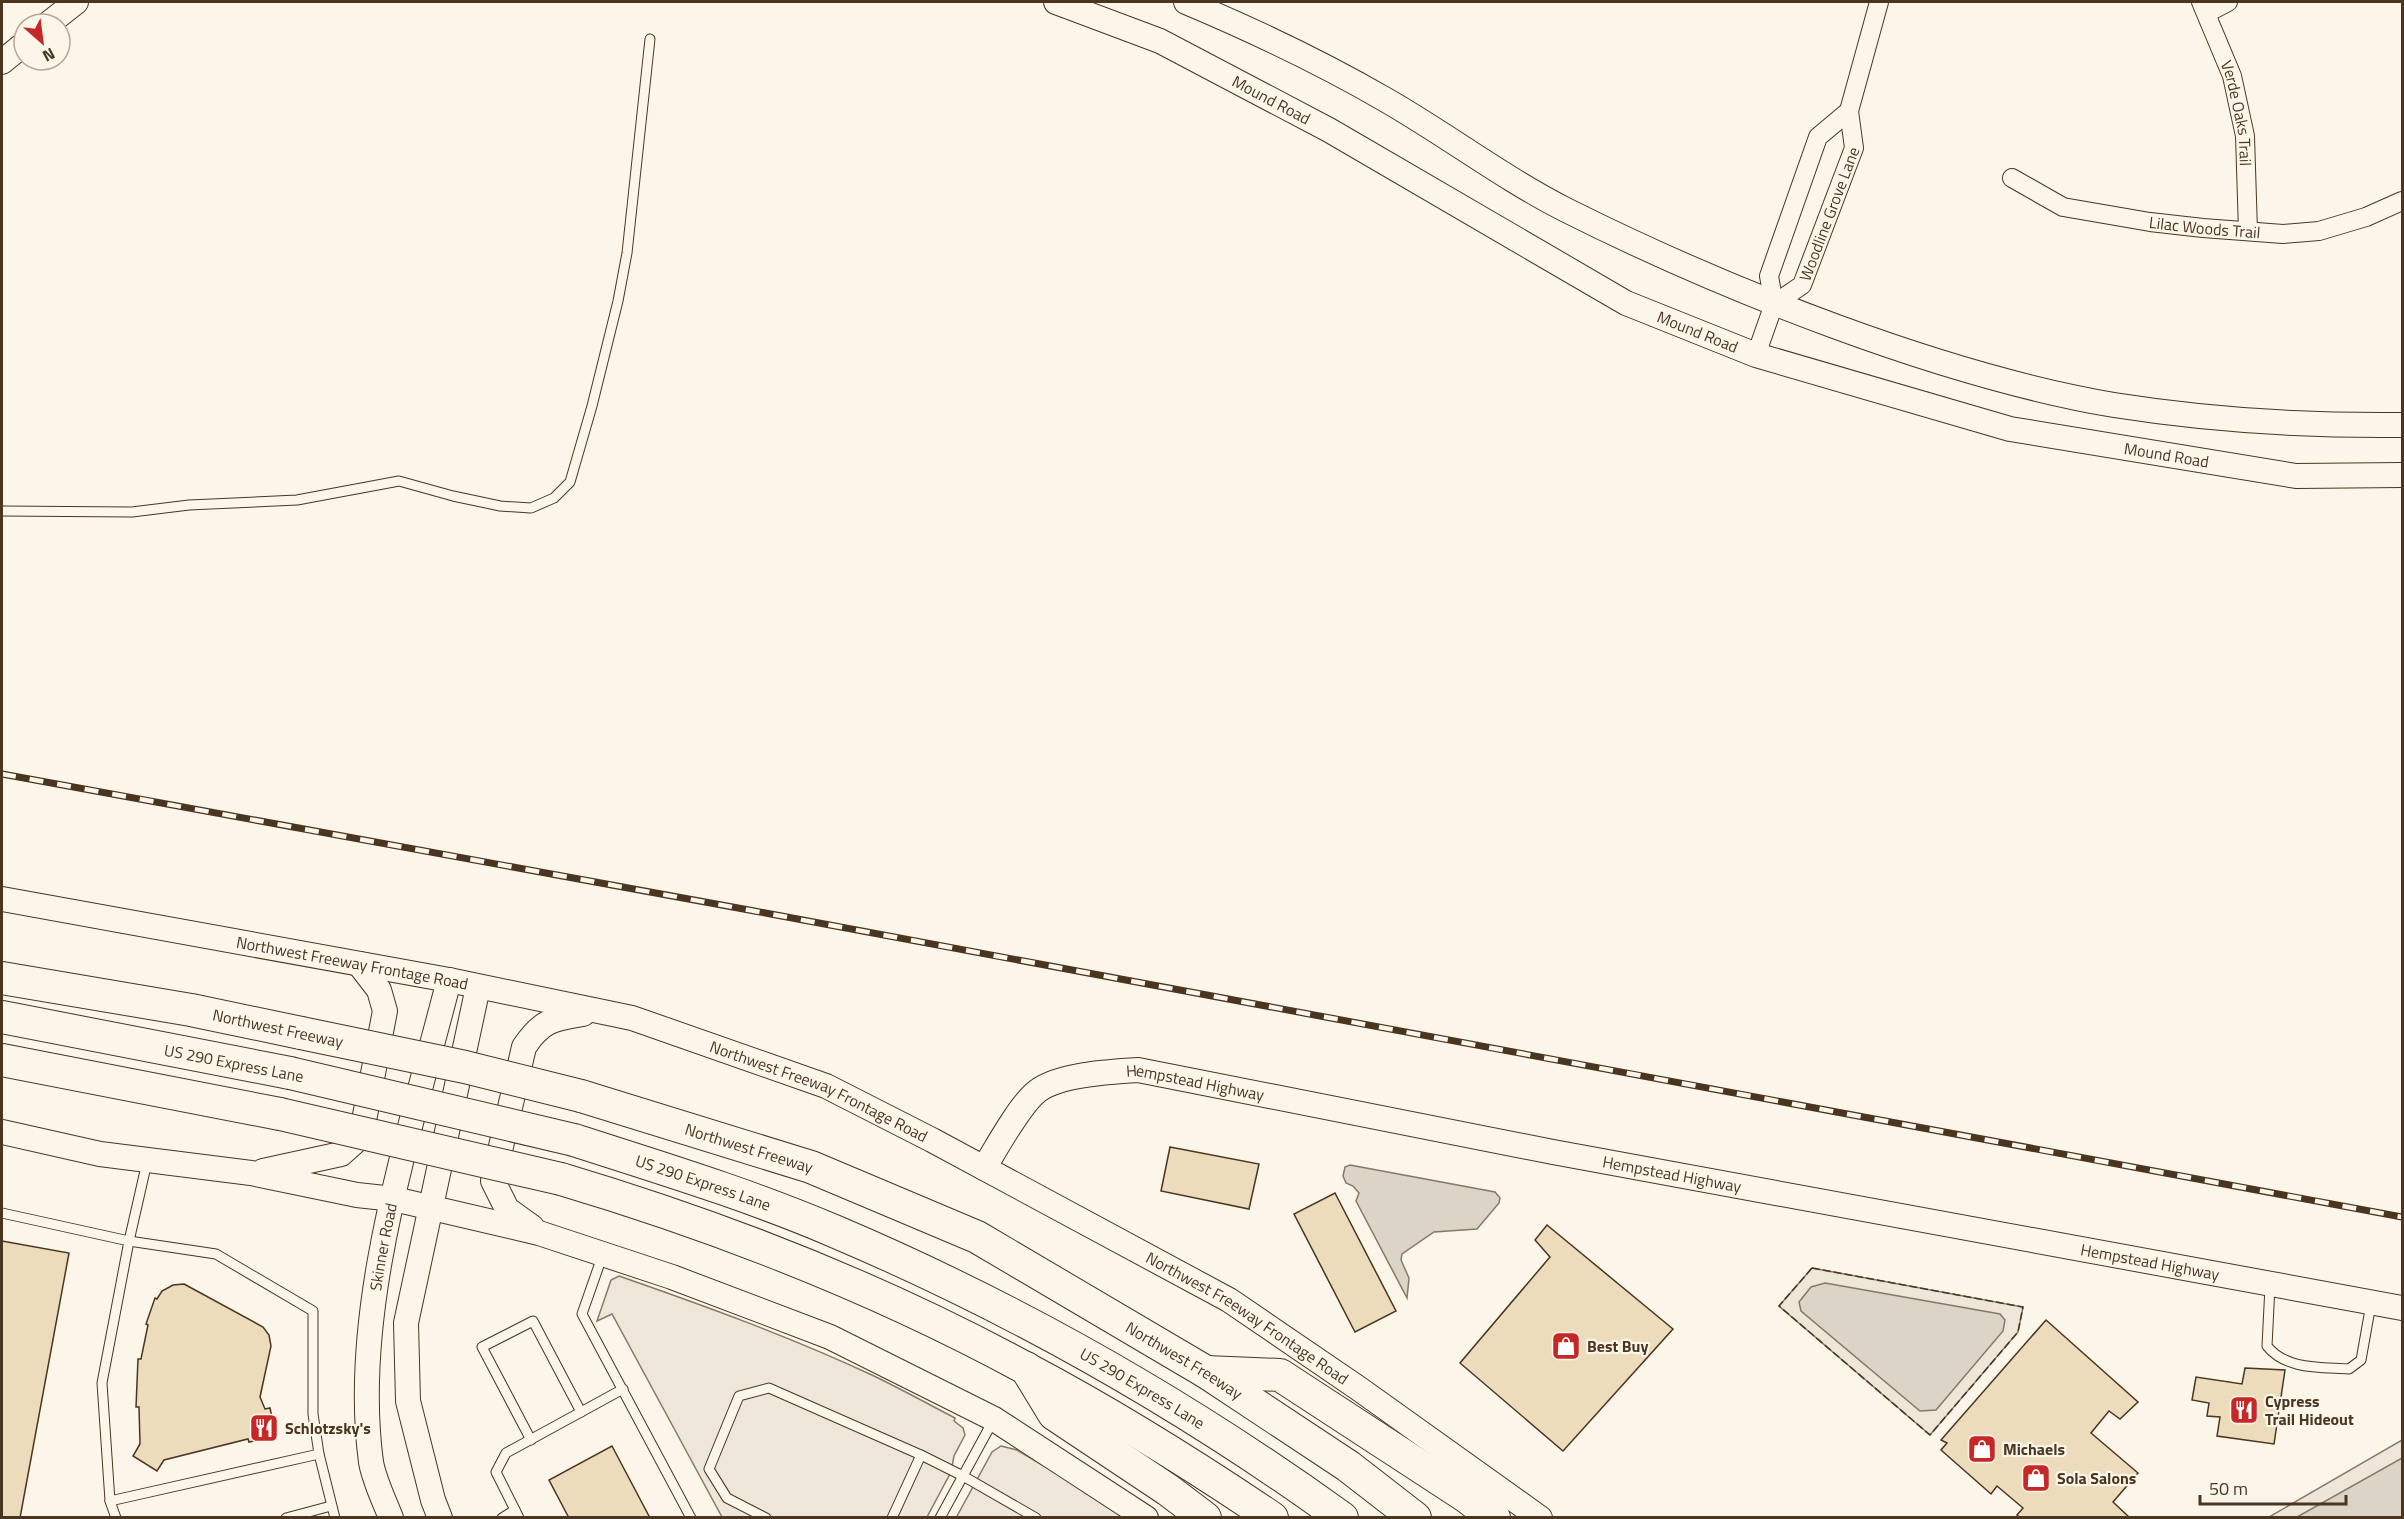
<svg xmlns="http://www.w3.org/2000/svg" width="2404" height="1519" viewBox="0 0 2404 1519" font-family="'Titillium Web',sans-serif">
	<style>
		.green { fill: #ede6d9; stroke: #887966; stroke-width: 1.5 }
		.water { fill: #dcd4c6; stroke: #887966; stroke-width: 1.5 }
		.building { fill: #ecdcbc; stroke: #4a3520; stroke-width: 1.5 }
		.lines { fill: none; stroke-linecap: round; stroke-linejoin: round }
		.lane-casing { stroke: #4a3520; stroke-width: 11 }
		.street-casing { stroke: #4a3520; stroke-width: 20 }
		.secondary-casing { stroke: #4a3520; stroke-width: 26 }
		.highway-casing { stroke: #4a3520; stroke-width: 34 }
		.lane { stroke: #fbf6e9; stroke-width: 9 }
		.street { stroke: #fbf6e9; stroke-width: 18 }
		.secondary { stroke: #fbf6e9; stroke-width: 24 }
		.highway { stroke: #fbf6e9; stroke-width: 32 }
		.rail-casing { stroke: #4a3520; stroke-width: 7 }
		.rail { stroke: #fbf6e9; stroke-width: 4.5; stroke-dasharray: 14; stroke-linecap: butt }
		.highway-bridge-casing { stroke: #4a3520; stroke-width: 34; stroke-linecap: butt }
		.highway-bridge { stroke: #fbf6e9; stroke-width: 32 }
		.fence { stroke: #4a3520; stroke-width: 1.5; stroke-dasharray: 8 3; stroke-linecap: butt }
		.labels { text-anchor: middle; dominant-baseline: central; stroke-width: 4.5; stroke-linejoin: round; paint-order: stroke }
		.street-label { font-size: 16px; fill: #4a3520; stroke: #fbf6e9 }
		.poi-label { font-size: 16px; font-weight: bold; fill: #4a3520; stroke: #fbf6e9; text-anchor: start }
	</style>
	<rect width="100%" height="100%" fill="#fbf6e9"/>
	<g class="green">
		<polygon points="1812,1268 2023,1307 2018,1332 1930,1435 1779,1306"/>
		<path d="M619,1276C705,1306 791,1337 874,1376C901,1389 928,1404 955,1418L954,1421L963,1428L965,1435L954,1456L951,1472L927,1517H722L612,1314L597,1321L611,1280Z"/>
		<polygon points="2402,1440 2402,1517 2269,1517"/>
		<polygon points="1001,1446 1017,1450 1130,1517 956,1518 992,1452"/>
	</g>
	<g class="water">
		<polygon points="1350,1165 1495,1192 1500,1198 1499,1203 1477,1229 1434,1232 1402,1254 1401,1260 1409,1278 1407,1298 1356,1201 1359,1193 1353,1186 1346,1183 1343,1176 1345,1167"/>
		<polygon points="1825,1283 2000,1314 2005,1320 2003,1331 1936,1410 1920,1411 1801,1311 1799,1302 1811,1287"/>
		<polygon points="2402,1458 2402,1517 2297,1517"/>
	</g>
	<g class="building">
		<polygon points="1170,1147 1259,1164 1249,1209 1161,1191"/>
		<polygon points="1335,1193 1396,1311 1355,1332 1294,1214"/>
		<polygon points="1547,1225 1673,1329 1563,1451 1460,1363 1550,1257 1535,1240"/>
		<polygon points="2,1241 69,1253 20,1518 2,1518"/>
		<polygon points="184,1284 263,1327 269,1335 271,1346 260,1397 265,1409 270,1408 276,1436 249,1442 248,1439 164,1460 157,1471 133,1456 140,1444 139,1407 136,1407 138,1359 141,1359 148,1325 146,1324 155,1298 157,1299 162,1291 173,1285"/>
		<polygon points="2046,1320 2138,1402 2120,1419 2109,1411 2091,1433 2138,1473 2113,1502 2130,1518 2020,1518 2017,1515 2023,1508 1997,1486 1991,1494 1941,1450 1947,1443 1941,1440"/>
		<polygon points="2245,1368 2285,1370 2274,1444 2217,1436 2220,1417 2207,1416 2209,1403 2192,1400 2196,1377 2242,1384"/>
		<polygon points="612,1446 650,1518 569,1518 549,1480"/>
	</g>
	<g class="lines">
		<g class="lane-casing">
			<g id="lane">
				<polyline points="2,511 132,512 189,505 297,500 399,481 453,496 500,506 531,508 554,498 570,482 592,406 618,301 627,253 650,39"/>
				<polyline points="2,1213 129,1241 216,1254 313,1311 313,1414 319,1454 335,1518"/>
				<polyline points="603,1254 582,1314 691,1518"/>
				<path d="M2270,1286L2267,1346C2286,1370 2321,1367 2349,1369L2361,1360L2371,1304"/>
				<polyline points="531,1440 482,1347 533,1321 581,1412"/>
				<polyline points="110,1501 319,1454"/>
				<polyline points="515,1510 496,1472 506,1453 623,1389"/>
				<polyline points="116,1518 110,1501 102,1383 129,1241 147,1162"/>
				<polyline points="286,1518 331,1506"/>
				<polyline points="502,1518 515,1510 519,1518"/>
				<polyline points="766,1518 727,1498 709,1469 739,1396 769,1388 921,1455 963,1476 1036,1518"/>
				<polyline points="892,1518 921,1455"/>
				<polyline points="940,1518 994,1419"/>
			</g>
		</g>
		<g class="street-casing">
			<g id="street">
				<path id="s1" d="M2201,2L2232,76L2245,136L2248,231"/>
				<polyline points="2207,13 2228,2"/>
				<path id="s2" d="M2012,178L2063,207L2150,222L2203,228L2283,234L2319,231L2366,217L2402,201"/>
				<path id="s3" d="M1774,304L1802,285L1854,148L1849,111L1879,2"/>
				<polyline points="1756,355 1774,304 1769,276 1818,137 1849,111"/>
			</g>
		</g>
		<g class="secondary-casing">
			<g id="secondary">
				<path id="s4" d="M1056,2L1160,41L1329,130L1626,303L1756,355L2010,429L2296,476L2402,475"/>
				<path d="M1186,2C1255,31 1322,63 1386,100C1447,135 1503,178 1566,210C1654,254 1744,293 1837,327C1927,360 2020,389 2114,405C2209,420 2307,426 2402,425"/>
				<polyline points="48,24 76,2"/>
				<polyline points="2,62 24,44"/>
				<path id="s5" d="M2,899L449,980L632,1018L826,1086L932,1140L1229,1300L1358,1388L1540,1518"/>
				<polyline points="2,1132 100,1154 251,1173 357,1195 394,1199 539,1233 672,1277 830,1337 994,1419 1146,1518"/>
				<path id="s6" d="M984,1168C997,1147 1017,1110 1034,1094C1054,1074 1111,1072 1138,1070L1553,1152L2402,1308"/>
				<polyline points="263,1171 341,1154 361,1136 385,1011 379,990 359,964"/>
				<path d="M532,1227L507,1209L493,1181L524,1047C542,1020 553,1019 583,1014"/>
				<path id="s7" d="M391,1518C384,1500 374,1480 371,1462C350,1307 411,1130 449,980"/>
				<polyline points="440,1518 433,1500 408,1401 406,1323 478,987"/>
			</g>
		</g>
		<g class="highway-casing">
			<g id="highway">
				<polyline points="2,978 191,1010 301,1033"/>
				<polyline points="2,1017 290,1073"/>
				<polyline points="2,1060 280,1114"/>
				<path id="s8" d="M581,1096L811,1167L977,1237L1206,1372L1348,1466L1415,1518"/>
				<path id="s9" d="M574,1140C661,1168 750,1195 834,1231C1013,1307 1184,1404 1342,1518"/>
				<path d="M561,1179C722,1227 880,1289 1027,1369C1112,1414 1192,1464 1272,1518"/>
				<polyline points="1026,1368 1054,1414 1168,1490 1205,1518"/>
				<polyline points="1206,1372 1280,1375 1467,1497 1494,1518"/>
			</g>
		</g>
		<use href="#lane" class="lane"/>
		<use href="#street" class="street"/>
		<use href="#secondary" class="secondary"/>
		<use href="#highway" class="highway"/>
		<g class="rail-casing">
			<polyline id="rail" points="2,774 749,910 2402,1217"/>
		</g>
		<use href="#rail" class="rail"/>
		<g class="highway-bridge-casing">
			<g id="highway-bridge">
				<polyline points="301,1033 465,1067 581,1096"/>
				<polyline points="290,1073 574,1140"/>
				<polyline points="280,1114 561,1179"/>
			</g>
		</g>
		<use href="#highway-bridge" class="highway-bridge"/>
		<polygon class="fence" points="1812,1268 2023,1307 2018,1332 1930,1435 1779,1306"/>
	</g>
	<defs>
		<g id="shop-square" transform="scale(1.5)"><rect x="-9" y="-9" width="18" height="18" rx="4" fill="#c62828" stroke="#fbf6e9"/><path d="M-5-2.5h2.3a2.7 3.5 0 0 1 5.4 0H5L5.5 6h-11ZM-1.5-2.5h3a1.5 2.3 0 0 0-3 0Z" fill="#fff"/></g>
		<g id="restaurant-square" transform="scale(1.5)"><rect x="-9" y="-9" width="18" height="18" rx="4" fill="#c62828" stroke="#fbf6e9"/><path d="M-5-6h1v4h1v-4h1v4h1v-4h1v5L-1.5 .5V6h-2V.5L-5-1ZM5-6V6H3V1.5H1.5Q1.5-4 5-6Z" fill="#fff"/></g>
	</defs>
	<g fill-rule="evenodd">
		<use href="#shop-square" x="1566" y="1346"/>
		<use href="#restaurant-square" x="2244" y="1410"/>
		<use href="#restaurant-square" x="264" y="1428"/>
		<use href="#shop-square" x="1982" y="1449"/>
		<use href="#shop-square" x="2036" y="1478"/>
	</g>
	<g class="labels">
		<g class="street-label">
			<text stroke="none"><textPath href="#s4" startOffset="237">Mound Road</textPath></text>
			<text stroke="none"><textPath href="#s1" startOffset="118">Verde Oaks Trail</textPath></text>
			<text stroke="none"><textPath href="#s3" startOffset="110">Woodline Grove Lane</textPath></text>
			<text stroke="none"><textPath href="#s2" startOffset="202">Lilac Woods Trail</textPath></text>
			<text stroke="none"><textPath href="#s4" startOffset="723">Mound Road</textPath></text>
			<text stroke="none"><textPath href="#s4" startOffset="1209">Mound Road</textPath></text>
			<text stroke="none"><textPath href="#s5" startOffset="356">Northwest Freeway Frontage Road</textPath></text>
			<text transform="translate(278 1028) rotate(12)">Northwest Freeway</text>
			<text transform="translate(234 1063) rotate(11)">US 290 Express Lane</text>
			<text stroke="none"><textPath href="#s6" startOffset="256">Hempstead Highway</textPath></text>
			<text stroke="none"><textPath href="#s5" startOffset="842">Northwest Freeway Frontage Road</textPath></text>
			<text stroke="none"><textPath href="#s8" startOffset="176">Northwest Freeway</textPath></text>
			<text stroke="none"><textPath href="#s6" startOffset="742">Hempstead Highway</textPath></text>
			<text stroke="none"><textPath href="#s9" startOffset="136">US 290 Express Lane</textPath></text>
			<text stroke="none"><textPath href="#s7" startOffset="276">Skinner Road</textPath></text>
			<text stroke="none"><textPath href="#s6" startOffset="1228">Hempstead Highway</textPath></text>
			<text stroke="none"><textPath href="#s5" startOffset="1328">Northwest Freeway Frontage Road</textPath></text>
			<text stroke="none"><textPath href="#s8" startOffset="662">Northwest Freeway</textPath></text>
			<text stroke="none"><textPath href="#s9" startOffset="622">US 290 Express Lane</textPath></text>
		</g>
		<g class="poi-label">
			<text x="1587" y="1346">Best Buy</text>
			<text x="2265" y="1401">Cypress<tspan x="2265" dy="18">Trail Hideout</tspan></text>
			<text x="285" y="1428">Schlotzsky's</text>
			<text x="2003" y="1449">Michaels</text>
			<text x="2057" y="1478">Sola Salons</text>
		</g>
	</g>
	<rect width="2404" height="1519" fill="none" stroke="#4a3520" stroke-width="6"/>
	<g transform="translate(42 42) rotate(152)"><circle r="28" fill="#fbf6e9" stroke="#b4a999" stroke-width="1.5"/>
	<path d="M0-4.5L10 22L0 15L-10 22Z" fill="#c62828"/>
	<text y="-9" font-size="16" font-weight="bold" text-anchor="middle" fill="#4a3520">N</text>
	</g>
	<path d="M2200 1495v9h146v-9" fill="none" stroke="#4a3520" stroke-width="3"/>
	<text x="2209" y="1495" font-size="18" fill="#4a3520" stroke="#fbf6e9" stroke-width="4.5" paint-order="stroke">50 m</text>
</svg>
